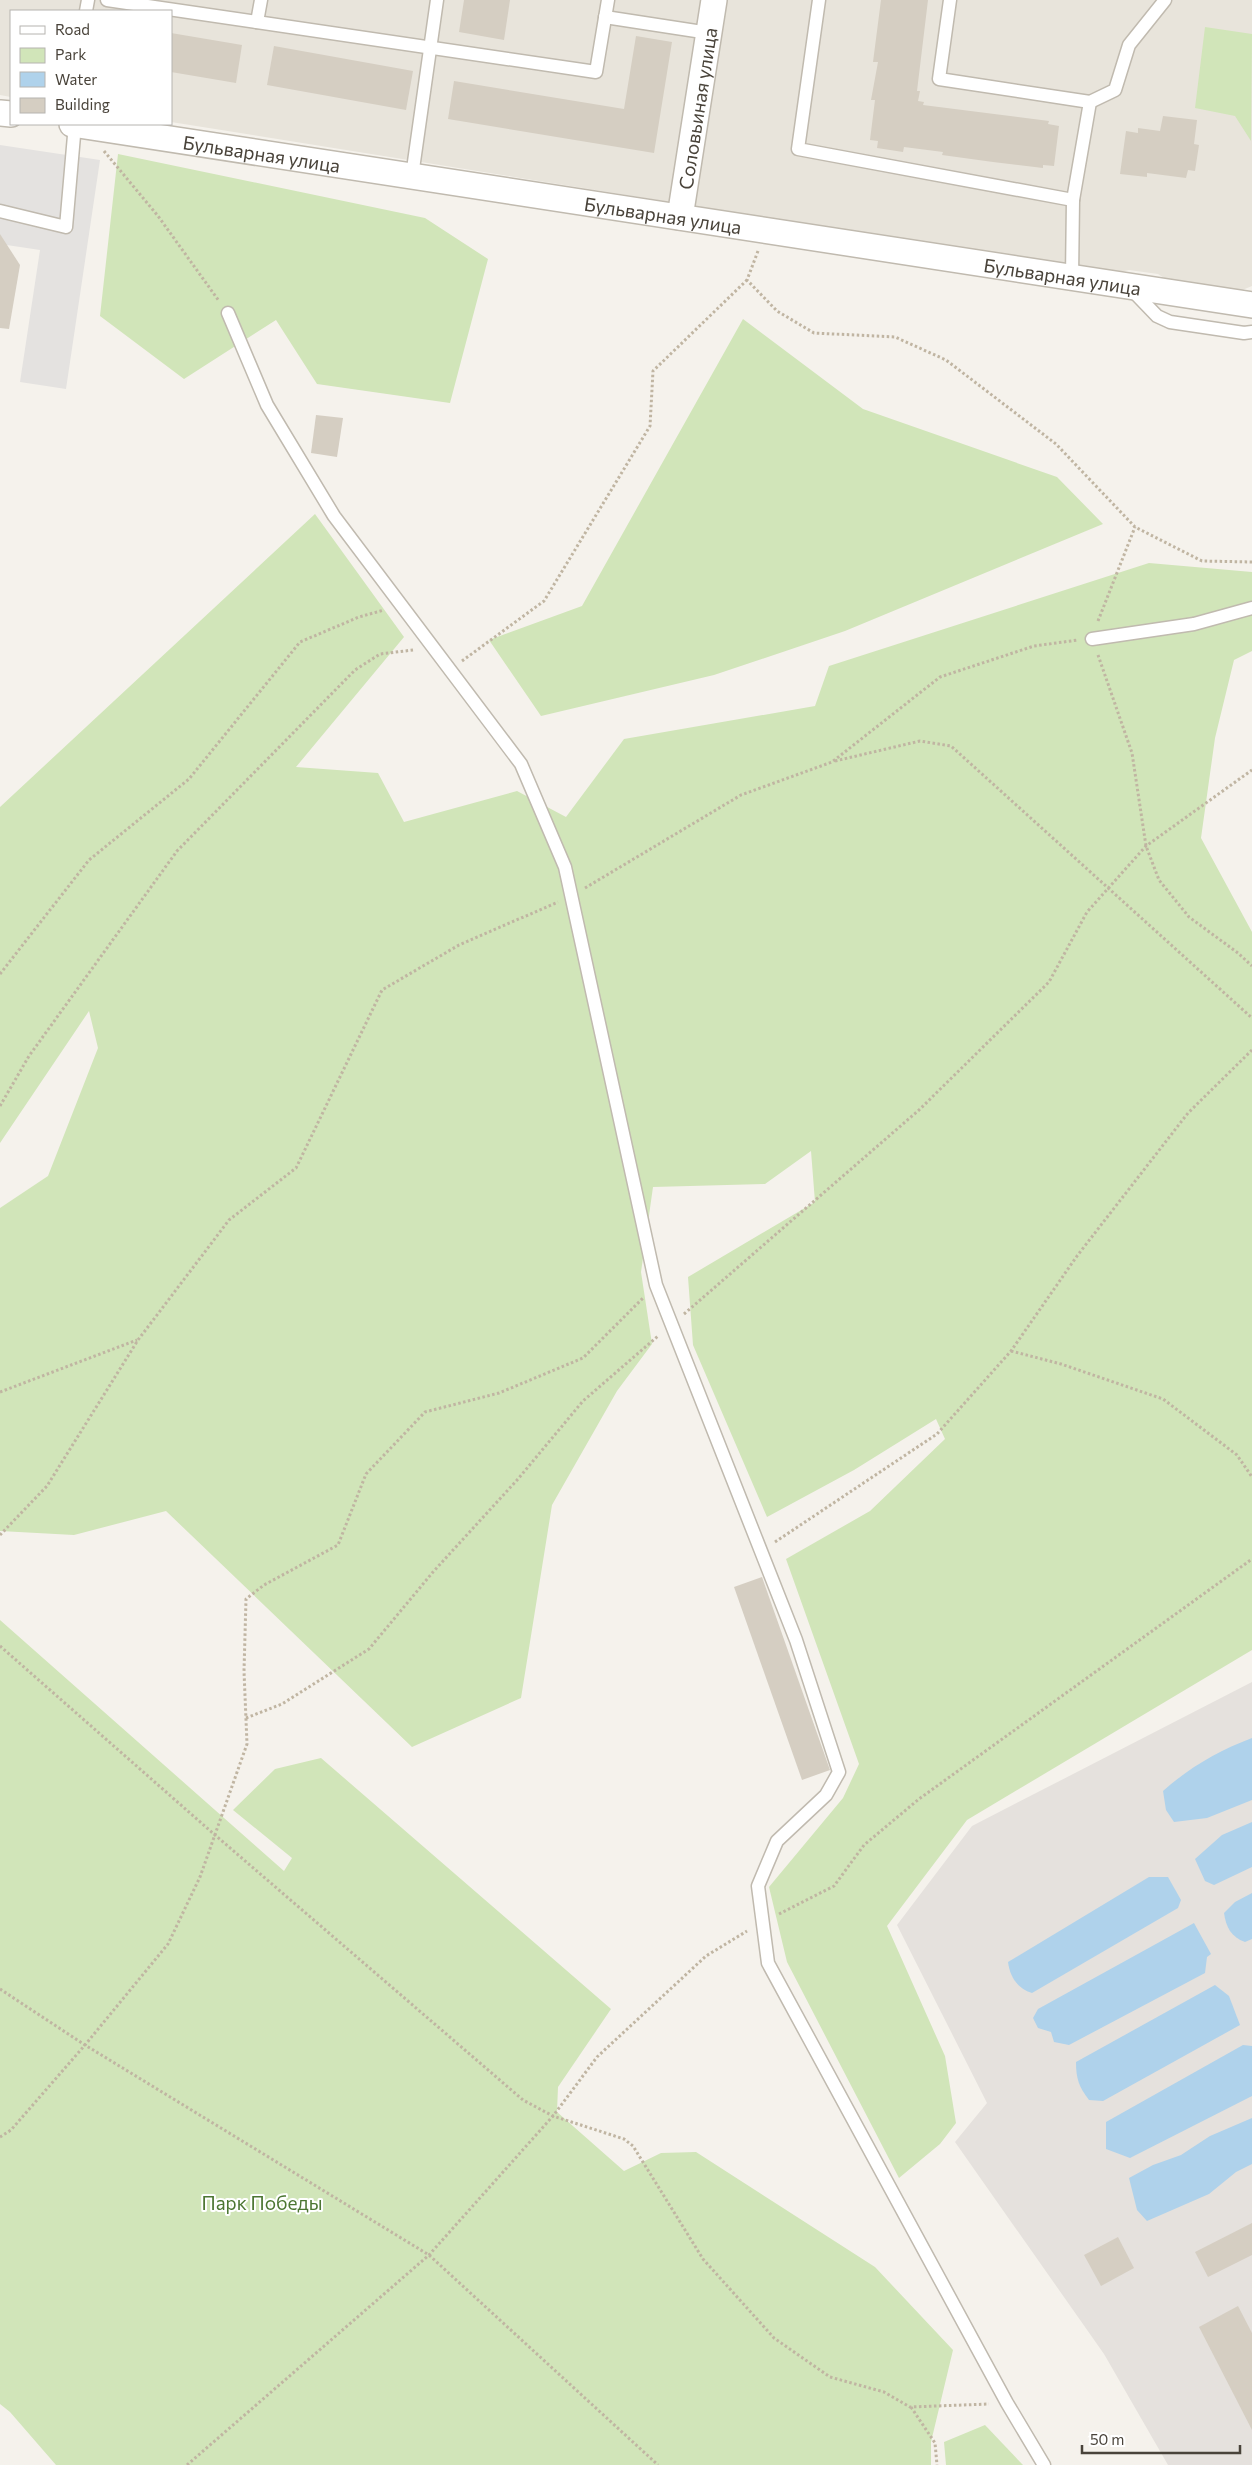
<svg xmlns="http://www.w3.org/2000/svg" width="1252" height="2465" viewBox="0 0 1252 2465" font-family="Commissioner,sans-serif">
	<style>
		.residential { fill: #e8e4db }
		.industrial { fill: #e5e1dd }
		.green { fill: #d1e5b9 }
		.parking { fill: #e4e2e0 }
		.water { fill: #afd2eb }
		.building { fill: #d5cec2 }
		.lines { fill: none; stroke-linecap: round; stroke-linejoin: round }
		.service-casing { stroke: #c0baaf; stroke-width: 15 }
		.minor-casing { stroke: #c0baaf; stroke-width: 28 }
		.path { stroke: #c0b5a2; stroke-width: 3; stroke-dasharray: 2.5 2.5; stroke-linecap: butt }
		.service { stroke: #fff; stroke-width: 12 }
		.minor { stroke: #fff; stroke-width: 25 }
		.labels { text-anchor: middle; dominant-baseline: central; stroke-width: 4; stroke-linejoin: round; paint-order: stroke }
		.street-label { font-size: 19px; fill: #49433a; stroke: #fff }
		.park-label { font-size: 19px; fill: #4c7632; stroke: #fff }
	</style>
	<rect width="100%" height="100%" fill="#f5f2ec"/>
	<polygon class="residential" points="0,0 1252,0 1252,286 1235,293 1170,282 1158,274 1129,270 1114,273 171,122 171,11 11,11 11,97 0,95"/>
	<polygon class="industrial" points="1252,1682 1252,2465 1168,2465 1104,2354 955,2142 987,2103 897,1925 972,1826"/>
	<g class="green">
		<polygon points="1205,27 1252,34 1251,141 1235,116 1195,108"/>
		<polygon points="118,154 425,218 488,259 450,403 317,384 276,320 184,379 100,316"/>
		<polygon points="743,319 863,409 1057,477 1103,524 845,631 714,675 541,716 489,640 582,606"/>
		<polygon points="315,514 404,637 296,767 378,773 404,822 517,791 566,817 624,739 815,706 829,666 1149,563 1252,572 1252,651 1234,660 1215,738 1201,838 1252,932 1252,1650 967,1820 887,1926 945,2056 956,2123 940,2144 899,2178 787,1962 769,1887 843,1798 859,1764 786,1559 870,1511 945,1439 936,1419 854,1470 767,1517 693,1345 688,1277 815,1202 811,1151 765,1184 653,1187 641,1272 652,1344 617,1391 552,1505 521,1698 412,1747 166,1511 74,1535 0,1531 0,1208 48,1176 98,1048 89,1011 0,1143 0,807"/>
		<polygon points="0,1620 284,1871 292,1858 233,1810 275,1769 321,1758 611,2009 558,2087 557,2112 624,2171 661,2153 696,2152 875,2267 953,2350 931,2442 931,2465 56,2465 10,2412 0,2404"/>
		<polygon points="985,2425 1023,2465 946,2465 944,2442"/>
	</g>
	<polygon class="parking" points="0,145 100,160 66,389 20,382 40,250 0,244"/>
	<g class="water">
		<path d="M1252,1738V1800L1207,1818L1174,1822L1166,1810L1163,1791C1190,1767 1218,1751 1252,1738Z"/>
		<polygon points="1252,1822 1252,1867 1214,1885 1205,1881 1195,1859 1222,1835"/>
		<path d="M1149,1877H1168L1181,1900L1178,1908L1032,1993C1017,1988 1010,1977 1008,1962Z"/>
		<path d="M1252,1893V1939L1245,1942C1231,1937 1226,1927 1224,1913L1235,1902Z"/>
		<polygon points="1194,1923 1211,1954 1207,1957 1205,1973 1069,2045 1054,2042 1051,2032 1038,2028 1033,2018 1038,2009"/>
		<path d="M1215,1985L1229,1996L1240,2025L1103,2101L1089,2100C1079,2087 1076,2079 1076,2062Z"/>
		<polygon points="1243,2045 1252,2046 1252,2096 1130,2158 1106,2149 1106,2122"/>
		<polygon points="1252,2118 1252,2164 1236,2172 1209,2194 1147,2221 1137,2210 1129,2178 1153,2165 1181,2155 1210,2136"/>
	</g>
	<g class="building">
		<polygon points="464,0 510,0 504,40 459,32"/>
		<polygon points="881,0 928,0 917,91 920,91 918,101 924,102 923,105 1049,121 1048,124 1059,126 1054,166 1043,165 1043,168 993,162 942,155 943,152 904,147 903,152 877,148 878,141 870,140 875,100 871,100 878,62 873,62"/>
		<polygon points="171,33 242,45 236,83 171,72"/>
		<polygon points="636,36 672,42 654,153 448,119 454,81 624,109"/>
		<polygon points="274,46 413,71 406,110 267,85"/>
		<polygon points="1163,116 1197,120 1194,144 1199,145 1195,171 1188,170 1186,178 1147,173 1147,177 1120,174 1126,131 1138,133 1138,128 1160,131"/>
		<polygon points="0,234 20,265 9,329 0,328"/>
		<polygon points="316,415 343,418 337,457 311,453"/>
		<polygon points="762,1577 830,1770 802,1780 734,1587"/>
		<polygon points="1252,2223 1252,2255 1208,2277 1195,2252"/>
		<polygon points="1118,2237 1134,2268 1101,2286 1084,2255"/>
		<polygon points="1238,2306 1252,2333 1252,2430 1199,2327"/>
	</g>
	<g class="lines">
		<g class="service-casing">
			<g id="service">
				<polyline points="107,0 596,72 608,0"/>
				<polyline points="819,0 798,149 1073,200"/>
				<polyline points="950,0 939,79 1090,102 1115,90 1129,45 1165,0"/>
				<polyline points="86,11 88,0"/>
				<polyline points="605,17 709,33"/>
				<polyline points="257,22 261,0"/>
				<polyline points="412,176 437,0"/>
				<polyline points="0,211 66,227 75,124"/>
				<polyline points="1072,277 1073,200 1090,102"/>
				<polyline points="1132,290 1157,316 1170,322 1244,333 1252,332"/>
				<polyline points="228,313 267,405 334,516 521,764 565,867 656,1285 796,1640 839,1772 826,1795 777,1841 758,1886 768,1963 1007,2403 1044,2465"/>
				<polyline points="1092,639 1194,624 1252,608"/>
			</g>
		</g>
		<g class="minor-casing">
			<g id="minor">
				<polyline points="0,113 11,114"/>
				<path id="s1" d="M72,124L1252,305"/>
				<path id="s2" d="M680,217L714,0"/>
			</g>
		</g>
		<g class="path">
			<polyline points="104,151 158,216 219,301"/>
			<polyline points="758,251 747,280 777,311 814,333 895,337 946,360 1056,444 1135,527 1202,561 1252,562"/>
			<polyline points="1098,621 1135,527"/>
			<polyline points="1098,655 1132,753 1146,846 1159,880 1189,917 1238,953 1252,966"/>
			<polyline points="462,661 544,601 650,426 653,371 747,280"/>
			<polyline points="835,761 920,741 951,746 1252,1018"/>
			<polyline points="585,888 741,795 832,762 940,677 1034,646 1078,640"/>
			<polyline points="0,974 89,860 189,779 300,642 359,617 384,610"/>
			<polyline points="0,1106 29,1056 177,851 355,670 380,654 413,650"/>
			<polyline points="684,1314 919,1110 1049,982 1087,912 1146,846 1252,770"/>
			<polyline points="1011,1351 1061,1364 1163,1399 1237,1455 1252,1477"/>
			<polyline points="0,1392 137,1340"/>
			<polyline points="0,1535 47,1486 138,1340 229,1220 296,1168 382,990 459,945 558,902"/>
			<polyline points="775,1542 937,1434 1011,1351 1077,1256 1188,1113 1252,1050"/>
			<polyline points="0,1646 215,1835 523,2100 553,2116 624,2139 633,2146 703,2259 774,2338 830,2377 884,2392 910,2407 989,2404"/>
			<polyline points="246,1718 282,1704 369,1649 433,1572 518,1479 583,1401 658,1336"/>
			<polyline points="779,1914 834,1886 864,1845 919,1799 1252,1559"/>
			<polyline points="0,1989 85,2045 429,2255 658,2465"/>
			<polyline points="0,2137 11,2130 85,2045 168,1944 200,1877 247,1744 244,1671 246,1599 264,1585 338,1545 366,1474 425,1412 499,1393 583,1358 644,1297"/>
			<polyline points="911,2407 935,2443 937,2465"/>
			<polyline points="187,2465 429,2255 553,2116 597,2057 706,1956 747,1931"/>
		</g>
		<use href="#service" class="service"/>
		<use href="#minor" class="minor"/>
	</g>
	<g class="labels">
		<g class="street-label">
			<text stroke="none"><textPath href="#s2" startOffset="110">Соловьиная улица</textPath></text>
			<text stroke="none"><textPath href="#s1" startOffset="192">Бульварная улица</textPath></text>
			<text stroke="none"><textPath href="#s1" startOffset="598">Бульварная улица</textPath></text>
			<text stroke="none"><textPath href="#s1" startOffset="1002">Бульварная улица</textPath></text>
		</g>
		<g class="park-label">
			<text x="262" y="2202">Парк Победы</text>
		</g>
	</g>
	<rect x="10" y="10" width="162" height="115" fill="#ffffff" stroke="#b6b4b0"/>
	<rect x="20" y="26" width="25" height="8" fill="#ffffff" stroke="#b6b4b0"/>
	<text x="55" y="35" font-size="15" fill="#49433a">Road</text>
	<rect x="20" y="48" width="25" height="15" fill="#d1e5b9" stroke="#b6b4b0"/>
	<text x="55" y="60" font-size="15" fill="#49433a">Park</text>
	<rect x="20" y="72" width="25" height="15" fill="#afd2eb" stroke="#b6b4b0"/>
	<text x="55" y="85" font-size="15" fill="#49433a">Water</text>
	<rect x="20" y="98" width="25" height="15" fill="#d5cec2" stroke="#b6b4b0"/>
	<text x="55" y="110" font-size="15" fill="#49433a">Building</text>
	<path d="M1082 2445v8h158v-8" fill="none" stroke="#49433a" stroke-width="2.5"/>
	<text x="1090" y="2445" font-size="15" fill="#49433a" stroke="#ffffff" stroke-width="4" paint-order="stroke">50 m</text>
</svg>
